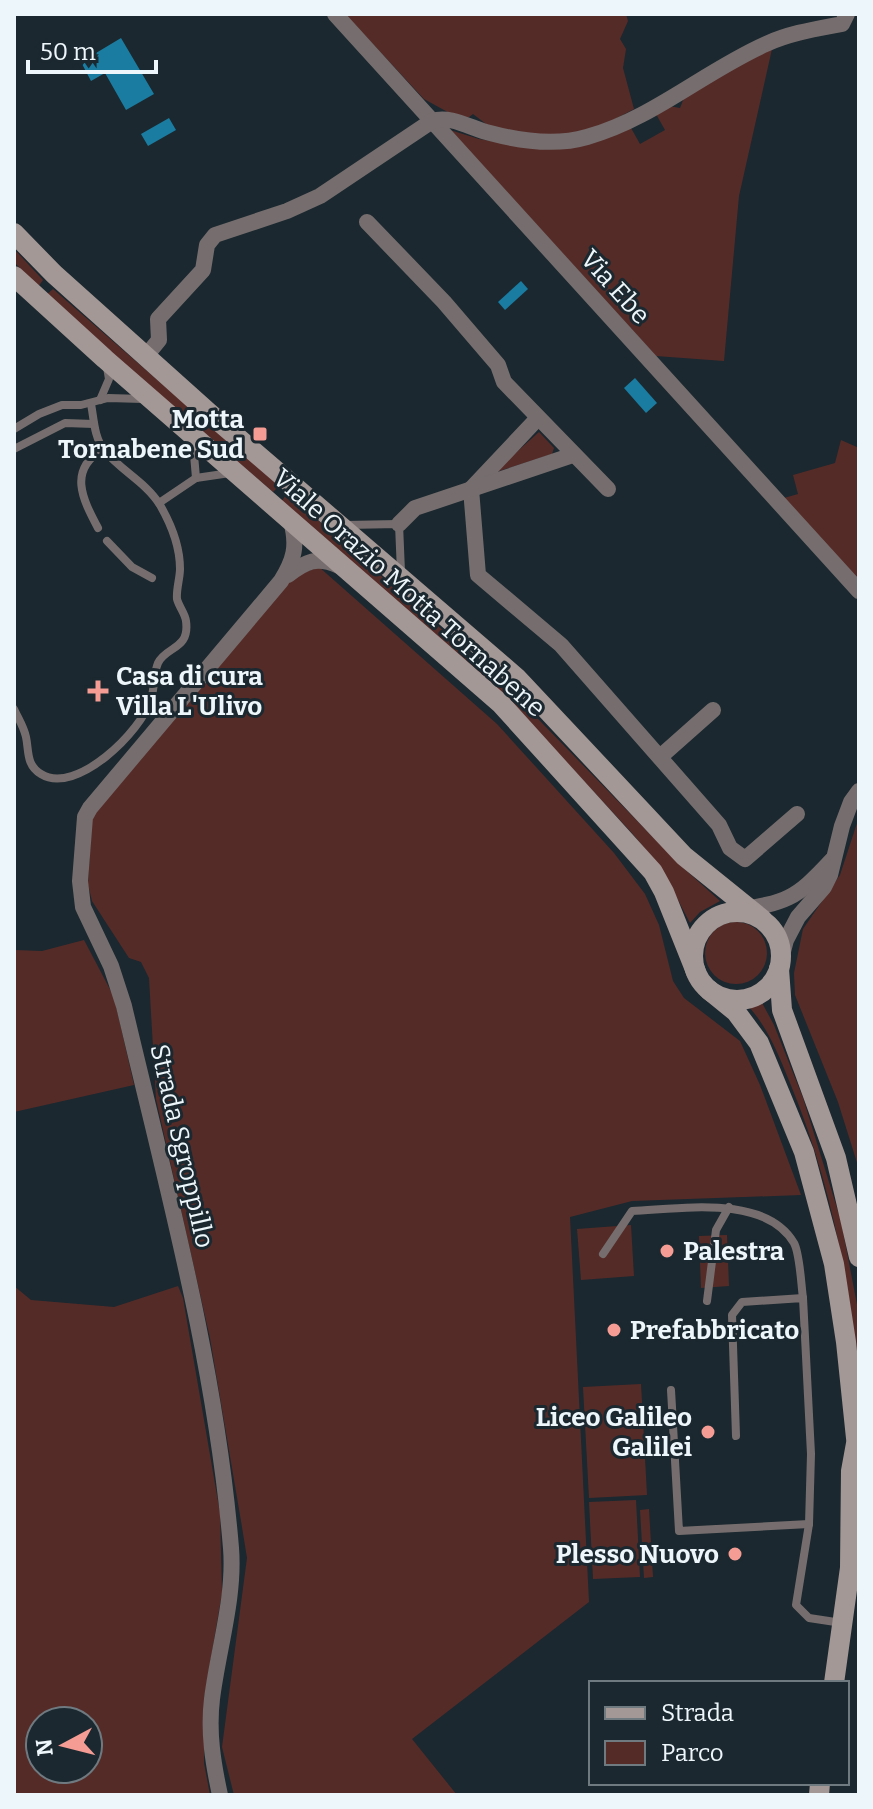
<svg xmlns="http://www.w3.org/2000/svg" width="873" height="1809" viewBox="0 0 873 1809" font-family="Bitter,serif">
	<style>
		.green { fill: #552b28; fill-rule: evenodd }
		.water { fill: #1a7ca1 }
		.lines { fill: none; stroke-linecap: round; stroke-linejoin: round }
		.service { stroke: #766e6e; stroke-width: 8 }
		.minor { stroke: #766e6e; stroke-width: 16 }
		.secondary { stroke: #a49896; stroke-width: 20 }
		.poi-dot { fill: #f59c94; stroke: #1b282f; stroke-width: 3 }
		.labels { text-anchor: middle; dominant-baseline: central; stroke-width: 6; stroke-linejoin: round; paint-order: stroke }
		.street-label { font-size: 26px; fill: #edf6fa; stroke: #1b282f }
		.poi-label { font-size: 26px; font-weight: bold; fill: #edf6fa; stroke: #1b282f; text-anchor: end }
	</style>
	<rect width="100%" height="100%" fill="#1b282f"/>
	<g class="green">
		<polygon points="345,14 626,14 628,21 620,39 626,49 623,68 634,109 598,128 568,134 542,135 490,127 473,114 464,121 424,99"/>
		<polygon points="772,49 739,196 724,361 656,356 450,130 479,139 513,145 631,128 640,144 665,130 656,114 669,106 680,108 684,98 753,57"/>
		<polygon points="14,249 43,280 38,287 14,262"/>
		<polygon points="53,289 279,486 273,492 45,296"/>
		<polygon points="539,432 554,448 552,454 493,473"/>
		<polygon points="841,440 859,448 859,582 784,498 798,494 793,475 835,463"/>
		<polygon points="287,493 506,686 680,865 720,901 700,912 690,923 662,869 631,832 508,699 282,501"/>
		<polygon points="319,567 497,724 614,853 645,894 659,925 673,981 684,998 740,1041 760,1085 801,1195 632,1201 570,1217 589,1602 412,1739 457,1795 234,1795 222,1747 247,1558 242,1527 210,1338 156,1099 149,978 141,962 129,958 92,901 88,884 92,820 95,810 286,585 298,575"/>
		<polygon points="859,817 859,1169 838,1102 795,995 794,973 803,929 840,875"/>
		<circle cx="736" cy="953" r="31"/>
		<polygon points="84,940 114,997 134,1085 14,1112 14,950 42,951"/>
		<path d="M761,1001L774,1025L803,1098L841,1221L859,1315V1374C848,1274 829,1177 790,1083C779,1056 769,1030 750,1008Z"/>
		<polygon points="631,1225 634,1276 581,1280 577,1229"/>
		<polygon points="727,1235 729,1286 701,1288 699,1236"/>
		<path d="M14,1286L31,1300L114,1307L178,1286L183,1298L220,1513L222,1593L204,1699V1763L210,1795H14ZM40,1721H88V1769H40Z"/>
		<polygon points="641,1384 647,1495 589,1498 583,1387"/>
		<polygon points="636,1500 640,1577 593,1579 589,1502"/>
		<polygon points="649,1509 653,1577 644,1578 640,1510"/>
	</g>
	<g class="water">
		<polygon points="121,38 154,94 126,110 105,73 91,81 81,62"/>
		<polygon points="169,118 176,130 148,146 141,134"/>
		<polygon points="521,281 528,289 505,310 498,302"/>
		<polygon points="635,378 657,403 646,413 624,388"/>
	</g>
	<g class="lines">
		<g class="service">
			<polyline points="100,400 109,379 107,367"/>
			<polyline points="14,429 39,414 62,405 81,405 108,398 143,399"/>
			<polyline points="193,443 196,478"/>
			<polyline points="14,449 65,423 94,424"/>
			<polyline points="159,503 196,478 230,473"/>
			<polyline points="345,525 399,524 401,572"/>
			<path d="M98,528C82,498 68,470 103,449"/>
			<polyline points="107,541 132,567 152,578"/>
			<path d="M14,709C18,718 24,727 26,737C29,751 26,765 41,774C76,796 142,731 151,699C155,687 153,675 158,663C166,646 190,650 186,621C185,613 179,607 177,599C176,590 180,578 180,569C180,547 171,524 160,505C147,483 120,470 104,450C94,437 94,419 91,404"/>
			<path d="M603,1254L632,1211C680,1209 765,1194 794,1243C800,1254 801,1284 803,1298"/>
			<polyline points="707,1301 716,1230 729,1207"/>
			<polyline points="671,1390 679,1531 809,1524"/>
			<polyline points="736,1436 732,1315 742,1302 803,1298 811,1454 809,1524 796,1605 809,1618 842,1623"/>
		</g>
		<g class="minor">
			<polyline points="335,14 859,591"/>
			<polyline points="367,222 444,302 498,365 504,382 608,489"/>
			<path d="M146,356L159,340L158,319L203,270L207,245L215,235L287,211L320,196L432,121C451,115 470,128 490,133C520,141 556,146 587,137C652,119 705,71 766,44C790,33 816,29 842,24L847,14"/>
			<polyline points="537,419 471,489 478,575 561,645 719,825 730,848 745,859 797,814"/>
			<polyline points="399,524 415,508 573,455"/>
			<path d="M288,575C306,561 317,556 339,566"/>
			<polyline points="660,757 713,710"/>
			<path d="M733,911C787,902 794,901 832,860"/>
			<polyline points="781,959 786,940 798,917 824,887 830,875 842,826 851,802 859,791"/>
			<path d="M220,1795C213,1763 208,1732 212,1699C218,1650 235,1598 231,1548C216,1365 166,1184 124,1006L111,966L83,907L80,881L85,817L90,808L281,581C294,560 298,546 291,521"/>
		</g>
		<g class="secondary">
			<polyline points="14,233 54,274 208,412 517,678 684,856 762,919"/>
			<polyline points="14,276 105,359 501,704 653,872 664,892 696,972"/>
			<circle cx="737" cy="956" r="44"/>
			<polyline points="779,969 782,1010 836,1158 859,1257"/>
			<polyline points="709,990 736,1012 759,1043 804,1152 834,1264 846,1342 856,1438"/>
			<polyline points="834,1683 850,1568 851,1471 859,1427"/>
			<polyline points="819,1795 820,1783"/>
		</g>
	</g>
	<g class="poi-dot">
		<rect x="252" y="426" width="16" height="16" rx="4"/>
		<path d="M94 679h8v8h8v8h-8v8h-8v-8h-8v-8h8z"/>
		<circle cx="667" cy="1251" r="8"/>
		<circle cx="614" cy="1330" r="8"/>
		<circle cx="708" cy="1432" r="8"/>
		<circle cx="735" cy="1554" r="8"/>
	</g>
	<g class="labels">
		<g class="street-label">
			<text transform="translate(615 287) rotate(48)">Via Ebe</text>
			<text transform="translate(409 593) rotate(42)">Viale Orazio Motta Tornabene</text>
			<text transform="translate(182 1146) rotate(77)">Strada Sgroppillo</text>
		</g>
		<g class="poi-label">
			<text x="244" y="419">Motta<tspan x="244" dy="30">Tornabene Sud</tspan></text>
			<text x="116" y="676" text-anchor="start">Casa di cura<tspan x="116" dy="30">Villa L'Ulivo</tspan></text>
			<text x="683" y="1251" text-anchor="start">Palestra</text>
			<text x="630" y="1330" text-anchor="start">Prefabbricato</text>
			<text x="692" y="1417">Liceo Galileo<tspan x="692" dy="30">Galilei</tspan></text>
			<text x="719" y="1554">Plesso Nuovo</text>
		</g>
	</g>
	<rect width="873" height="1809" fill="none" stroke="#edf6fa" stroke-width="32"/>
	<rect x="589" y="1681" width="260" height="104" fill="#1b282f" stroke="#6f7a80" stroke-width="2"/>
	<rect x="605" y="1707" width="40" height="12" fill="#a49896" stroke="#6f7a80" stroke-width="2"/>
	<text x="661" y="1721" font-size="24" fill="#edf6fa">Strada</text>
	<rect x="605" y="1741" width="40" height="24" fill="#552b28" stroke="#6f7a80" stroke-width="2"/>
	<text x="661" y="1761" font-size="24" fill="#edf6fa">Parco</text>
	<g transform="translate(64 1745) rotate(263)"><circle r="38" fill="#1b282f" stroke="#6f7a80" stroke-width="2"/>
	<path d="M0-6L14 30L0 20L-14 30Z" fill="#f59c94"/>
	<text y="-12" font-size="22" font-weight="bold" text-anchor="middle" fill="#edf6fa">N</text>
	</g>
	<path d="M28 60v12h128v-12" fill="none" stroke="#edf6fa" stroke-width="4"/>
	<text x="40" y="60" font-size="24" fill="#edf6fa" stroke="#1b282f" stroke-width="6" paint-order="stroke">50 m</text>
</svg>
